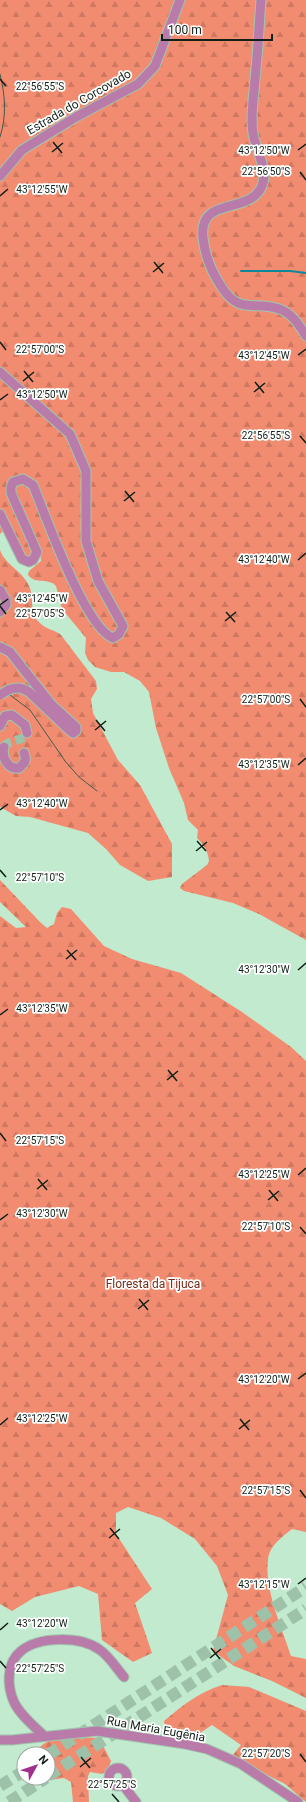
<svg xmlns="http://www.w3.org/2000/svg" width="306" height="1802" viewBox="0 0 306 1802" font-family="Roboto,sans-serif">
	<style>
		.forest { fill: url(#forest-firs) }
		.lines { fill: none; stroke-linecap: round; stroke-linejoin: round }
		.stream { stroke: #0d889b; stroke-width: 2 }
		.minor-tunnel { stroke: #9ec2a9; stroke-width: 9; stroke-dasharray: 9 4.5; stroke-linecap: butt }
		.highway-tunnel { stroke: #9ec2a9; stroke-width: 12; stroke-dasharray: 12 6; stroke-linecap: butt }
		.minor-casing { stroke: #a1c6ad; stroke-width: 11 }
		.minor { stroke: #b97caa; stroke-width: 9 }
		.tram { stroke: #445b4d; stroke-width: 1 }
		.minor-bridge-casing { stroke: #a1c6ad; stroke-width: 11; stroke-linecap: butt }
		.minor-bridge { stroke: #b97caa; stroke-width: 9 }
		.ticks { fill: none; stroke: #112017; stroke-width: 1.5 }
		.labels { text-anchor: middle; dominant-baseline: central; stroke-width: 3.5; stroke-linejoin: round; paint-order: stroke }
		.street-label { font-size: 12px; fill: #112017; stroke: #fff }
		.park-label { font-size: 12px; fill: #782c18; stroke: #fff }
		.ticks-label { font-size: 10px; text-anchor: middle; fill: #112017; stroke: #fff; stroke-width: 3.5; stroke-linejoin: round; paint-order: stroke }
	</style>
	<defs>
		<pattern id="forest-firs" width="22" height="20" patternUnits="userSpaceOnUse"><rect width="22" height="20" fill="#f28c71"/><path d="M5 1l3.5 6h-7zM16 11l3.5 6h-7z" fill="#ce7861"/></pattern>
	</defs>
	<rect width="100%" height="100%" fill="#c1eace"/>
	<g class="forest">
		<path d="M0,0H306V940L259,914L233,903L184,891L180,888L182,884L207,865L209,861C208,851 204,845 197,838L198,830L188,820L184,803L169,768L156,728L149,692L140,681L124,672H111L95,667L88,660L85,653L86,638L62,609L56,586C48,577 36,585 28,575L29,571L41,561L40,551L32,558H26L4,530L0,534Z"/>
		<path d="M0,550C5,565 23,571 29,586C35,598 28,613 40,623C45,629 55,630 61,635L96,681L97,689L91,699L93,713L118,760L140,785L172,844V877L148,881L120,865L106,849L88,833L30,817L16,816L0,807Z"/>
		<path d="M0,880L41,923L47,928L54,924L57,913L62,907L71,909L104,946L132,959L181,973L242,1012L291,1047L306,1061V1532L292,1529C282,1537 269,1546 268,1560C264,1589 282,1628 291,1656L306,1659V1698L272,1681L234,1666L213,1651L228,1595L217,1566L195,1539L161,1518L128,1507L116,1513V1534L152,1589L135,1603L152,1653L133,1662L102,1640L98,1594L79,1586L35,1597L12,1611L0,1604V916L16,928L26,927L0,902Z"/>
		<path d="M222,1685L249,1687L306,1711V1802L285,1784L231,1757L241,1745L212,1725L194,1737L166,1735L164,1721C182,1706 199,1692 222,1685Z"/>
		<path d="M78,1737L99,1738L111,1761L108,1770L102,1774L90,1772L88,1776L89,1802H73L71,1782L64,1778L35,1782L32,1778H48V1754H36C40,1738 64,1739 78,1737Z"/>
	</g>
	<g class="lines">
		<polyline class="stream" points="241,271 290,271 306,273"/>
		<polyline class="minor-tunnel" points="4,747 8,743 26,737 27,733"/>
		<g class="highway-tunnel">
			<polyline points="48,1755 306,1587"/>
			<polyline points="48,1776 306,1609"/>
			<polyline points="0,1786 24,1771"/>
			<polyline points="9,1802 46,1778"/>
		</g>
		<g class="minor-casing">
			<g id="minor">
				<path d="M261,0C259,26 258,52 255,79C254,96 250,116 253,133C255,149 269,170 262,186C249,216 198,195 203,238C205,256 211,271 221,286C240,317 256,299 282,310C293,315 300,326 306,336"/>
				<polyline points="0,176 22,150 76,117 138,84 155,66 180,0"/>
				<path d="M0,372L70,434L86,471V541L98,581L123,626L119,634L113,638C85,628 45,514 33,485L23,479L13,482L11,487V493L37,552L33,560L29,562L22,559L0,514"/>
				<polyline points="0,590 6,600 6,605 0,612"/>
				<path d="M0,647L10,652L51,704L76,727V731L73,733L67,728L29,692C21,687 17,687 8,690"/>
				<polyline points="0,726 5,716 12,715 25,725 27,733"/>
				<path d="M4,747C1,757 8,770 19,768C25,763 27,760 24,753"/>
				<path d="M44,1736C34,1726 20,1715 14,1702C7,1686 6,1663 21,1651C39,1636 81,1636 100,1650C109,1656 117,1669 124,1677"/>
				<polyline points="0,1740 12,1740 97,1731 185,1744 207,1749 241,1764 298,1802"/>
				<circle cx="118" cy="1777" r="9"/>
				<polyline points="123,1785 136,1802"/>
			</g>
		</g>
		<use href="#minor" class="minor"/>
		<g class="tram">
			<path d="M0,74C5,95 7,115 0,137"/>
			<polyline points="0,691 10,695 30,710 65,761 79,777 97,791"/>
		</g>
		<g class="minor-bridge-casing">
			<polyline id="minor-bridge" points="0,695 8,690"/>
		</g>
		<use href="#minor-bridge" class="minor-bridge"/>
	</g>
	<path class="ticks" d="M0,79L6,86M53,142L62,153M298,150L306,144M52,152L63,143M300,172L306,180M0,196L8,189M154,262L163,273M153,272L164,263M0,342L6,350M298,355L306,349M24,371L33,382M23,381L34,372M255,382L264,393M254,392L265,383M0,400L8,394M300,436L306,443M125,491L134,502M124,501L135,492M298,560L306,553M0,605L8,599M0,606L6,614M226,612L235,622M225,621L236,612M300,699L306,707M96,720L105,731M95,730L106,721M298,765L306,758M0,810L8,804M197,841L206,851M196,851L207,842M0,870L6,877M67,950L76,960M66,959L77,950M298,970L306,963M0,1015L8,1009M168,1070L177,1081M167,1080L178,1071M0,1133L6,1141M298,1175L306,1168M38,1179L47,1190M37,1189L48,1180M269,1190L278,1201M268,1200L279,1191M0,1220L8,1214M300,1227L306,1234M139,1299L148,1310M138,1309L149,1300M298,1379L306,1373M240,1419L249,1430M0,1425L8,1418M239,1429L250,1420M300,1490L306,1498M110,1528L119,1539M109,1538L120,1529M298,1584L306,1578M0,1630L8,1623M211,1648L220,1659M210,1658L221,1649M0,1661L6,1668M300,1754L306,1762M81,1757L90,1768M80,1767L91,1758M112,1794L119,1802"/>
	<g class="labels">
		<g class="street-label">
			<text transform="translate(79 102) rotate(-30)">Estrada do Corcovado</text>
			<text transform="translate(156 1729) rotate(10)">Rua Maria Eugênia</text>
		</g>
		<g class="park-label">
			<text x="153" y="1284">Floresta da Tijuca</text>
		</g>
	</g>
	<g class="ticks-label">
		<text x="40" y="90">22°56'55"S</text>
		<text x="264" y="154">43°12'50"W</text>
		<text x="266" y="175">22°56'50"S</text>
		<text x="42" y="193">43°12'55"W</text>
		<text x="40" y="353">22°57'00"S</text>
		<text x="264" y="359">43°12'45"W</text>
		<text x="42" y="398">43°12'50"W</text>
		<text x="266" y="439">22°56'55"S</text>
		<text x="264" y="563">43°12'40"W</text>
		<text x="42" y="602">43°12'45"W</text>
		<text x="40" y="617">22°57'05"S</text>
		<text x="266" y="703">22°57'00"S</text>
		<text x="264" y="768">43°12'35"W</text>
		<text x="42" y="807">43°12'40"W</text>
		<text x="40" y="881">22°57'10"S</text>
		<text x="264" y="973">43°12'30"W</text>
		<text x="42" y="1012">43°12'35"W</text>
		<text x="40" y="1144">22°57'15"S</text>
		<text x="264" y="1178">43°12'25"W</text>
		<text x="42" y="1217">43°12'30"W</text>
		<text x="266" y="1230">22°57'10"S</text>
		<text x="264" y="1383">43°12'20"W</text>
		<text x="42" y="1422">43°12'25"W</text>
		<text x="266" y="1494">22°57'15"S</text>
		<text x="264" y="1588">43°12'15"W</text>
		<text x="42" y="1627">43°12'20"W</text>
		<text x="40" y="1672">22°57'25"S</text>
		<text x="266" y="1757">22°57'20"S</text>
		<text x="112" y="1788">22°57'25"S</text>
	</g>
	<g transform="translate(36 1766) rotate(50)"><circle r="19" fill="#ffffff" stroke="#a0a6a2"/>
	<path d="M0-3L7 15L0 10L-7 15Z" fill="#a02f8d"/>
	<text y="-6" font-size="11" font-weight="bold" text-anchor="middle" fill="#112017">N</text>
	</g>
	<path d="M162 34v6h110v-6" fill="none" stroke="#112017" stroke-width="2"/>
	<text x="168" y="34" font-size="12" fill="#112017" stroke="#ffffff" stroke-width="3" paint-order="stroke">100 m</text>
</svg>
